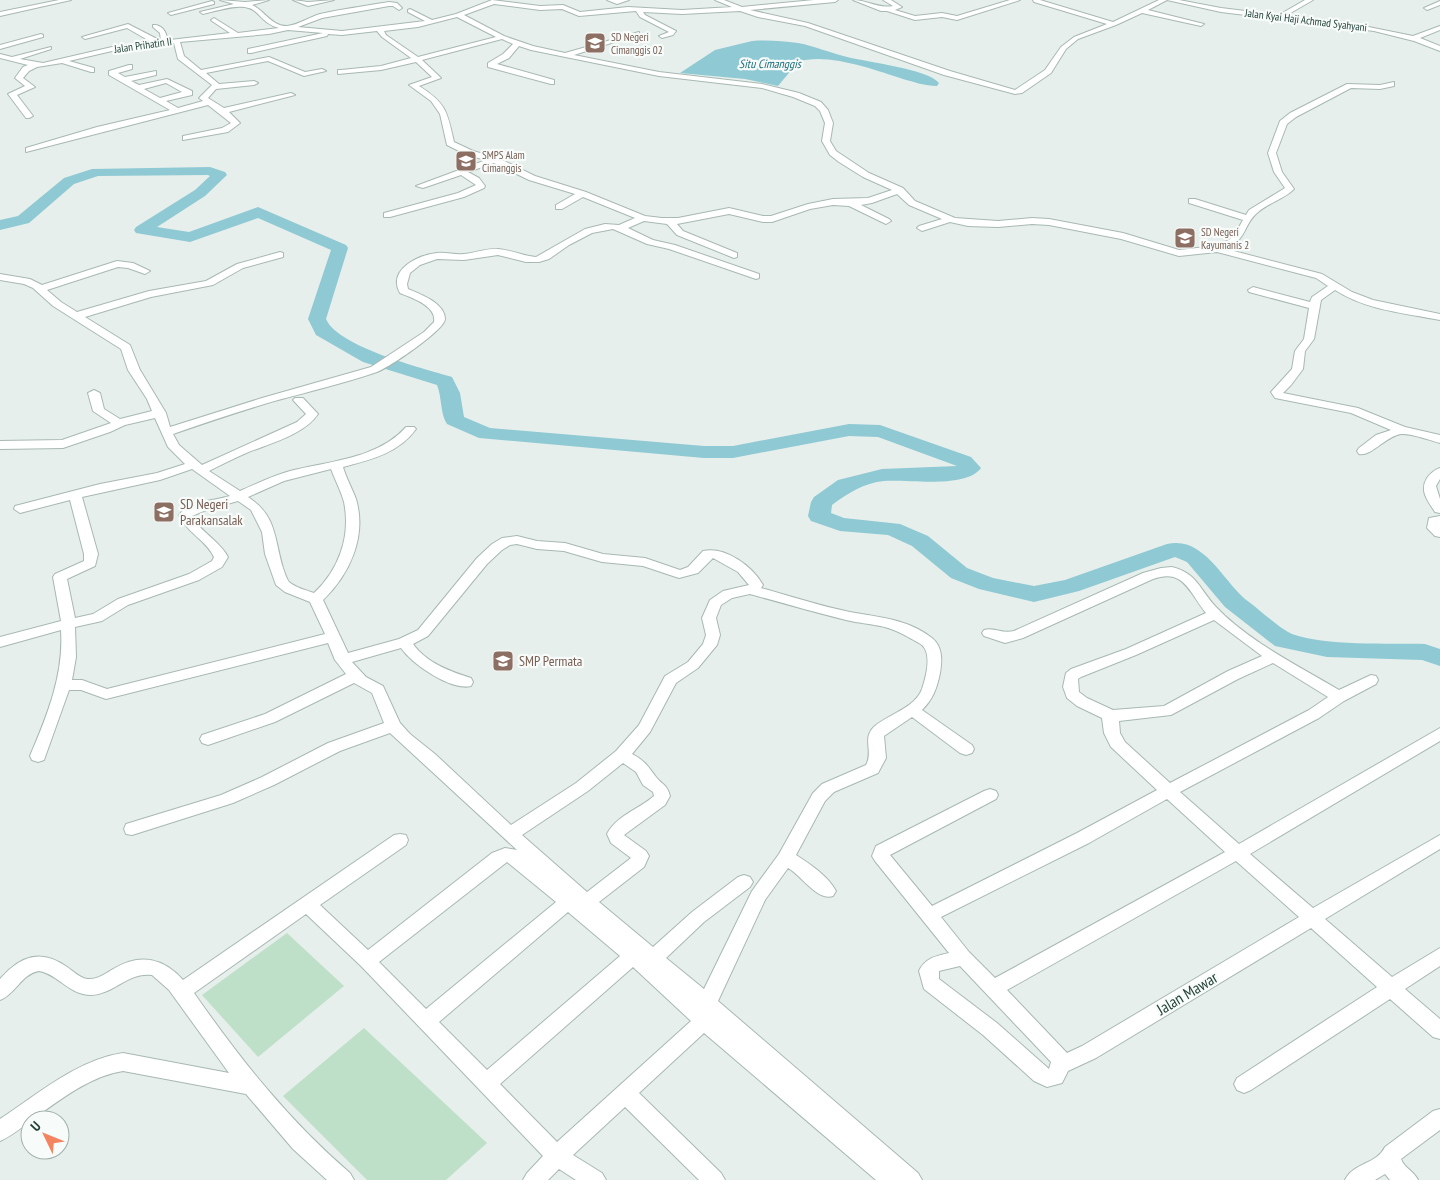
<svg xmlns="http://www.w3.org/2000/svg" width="1440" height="1180" viewBox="0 0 1440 1180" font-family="'PT Sans Narrow',sans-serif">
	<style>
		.green { fill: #bfe0c8 }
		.water { fill: #8ec9d4 }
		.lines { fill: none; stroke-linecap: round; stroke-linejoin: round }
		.river { fill: #8ec9d4; fill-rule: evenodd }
		.street-casing { stroke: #a8b8b2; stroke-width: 2 }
		.street { fill: #fff; fill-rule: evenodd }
		.labels { text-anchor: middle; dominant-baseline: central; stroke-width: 4.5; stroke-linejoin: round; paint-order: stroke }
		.far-street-label { font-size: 11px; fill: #24423a; stroke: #f7fbf9 }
		.far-education-label { font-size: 11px; fill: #785e54; stroke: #f7fbf9; text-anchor: start }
		.far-water-label { font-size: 12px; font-style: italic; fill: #1c6f80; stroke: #f7fbf9 }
		.education-label { font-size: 14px; fill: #785e54; stroke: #f7fbf9; text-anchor: start }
		.near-street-label { font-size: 16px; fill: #24423a; stroke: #f7fbf9 }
	</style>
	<rect width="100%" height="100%" fill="#e6efeb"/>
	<g class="green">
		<polygon points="287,933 344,986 258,1057 202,995"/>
		<polygon points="364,1028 487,1143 446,1180 367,1180 283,1096"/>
	</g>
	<path class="water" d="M752,41C767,40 783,41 798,43C815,46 830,53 847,57C867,62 928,69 939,83L937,86C925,86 914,82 903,79C875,70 826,52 798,62L778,86L745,79L680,73L715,50Z"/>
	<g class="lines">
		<path class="river" d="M210,167L225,172L227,175L205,196L157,227L189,232L258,207L346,245L348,248L326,319C338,347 422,368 452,377L460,393L464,417L490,428L704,446H733L849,424L880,425L971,457L981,468C966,489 909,479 884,481C864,483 848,493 832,505L831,513L844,518L900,524L928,536L967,568L993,578L1034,586L1065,580L1167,544C1205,535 1224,584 1249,602C1261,611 1279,628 1292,634C1324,646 1389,643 1425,644L1440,649V666L1422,660L1327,657L1275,646L1225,607L1187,562L1175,557L1079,591L1034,602L979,589L951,578L912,546L888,535L840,531L811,521L808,516L811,502L814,497L838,480L882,469L957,466L878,437L849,436L733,458H704L479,438L447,424C440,414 442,397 437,385L363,362L316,335L308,319L331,250L258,218L190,242L136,233L134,230L136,227L195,190L210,176L208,175L98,176L74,184L29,223L0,230V220L18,216L64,178L92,169Z"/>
		<g class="street-casing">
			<g id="street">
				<polygon points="59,0 71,0 0,16 0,12"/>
				<path d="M220,0L245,2L269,0L252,5C264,10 271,26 287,26C298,25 310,17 320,14C342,9 366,6 389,2L397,3L402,8L399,10L393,6H389L322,18L298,27L342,31L425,21L408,12V10L410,9L432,20L456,14L492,0L540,6L563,5L580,12L628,7L682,10L732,7L715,0H724L742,7L814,0H838L835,2L750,10L808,23L950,71L1015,90L1045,70L1061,47L1074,37L1107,24L1034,2L1033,0H1040L1113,22L1159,0H1179L1221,8L1279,15L1305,0H1313L1287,15L1349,23L1413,36L1440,26V30L1420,38L1440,46V51L1414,41L1374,31L1221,12L1167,0L1148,10L1204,24L1201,26L1142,13L1116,25L1078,39L1066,49L1051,73L1022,93L1015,94L944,75L805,26L758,17L740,11L682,14L643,12L645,15L676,31L673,35L662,38L659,36L669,32L640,17L636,11L579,16L562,9L540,10L494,4L464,15L504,36L533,46L565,53L639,32V34L574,55L659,72L762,84L799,93L821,102L828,110L833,123L830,141L836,151L869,173L903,188L915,201L955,218L998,221L1032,218L1049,219L1123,233L1179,250L1215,246L1229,240L1235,234L1243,220L1189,203V199H1195L1246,215L1249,210L1285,188L1274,172L1268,153L1280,121L1290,113L1347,84L1380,85L1394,82V86L1380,89L1351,88L1296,117L1287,124L1276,153L1282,172L1294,189C1284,199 1268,203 1257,213C1243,225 1248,238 1226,249L1322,274L1352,292L1373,300L1440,314V320C1404,313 1366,310 1335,290L1321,300L1314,339L1305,351L1303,369L1291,385L1283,393L1358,408L1405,427L1440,435V443C1430,440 1410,433 1401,434C1386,436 1371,457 1359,454L1357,451L1359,448L1376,435L1391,430L1351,413L1275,398L1271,392L1292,369L1295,351L1304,339L1309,308L1249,292L1248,290L1253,287L1310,302L1312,297L1328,286L1316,278L1217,252L1179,256L1121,239L1049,225L1032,224L998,227L968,226L950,222L922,231L917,228L919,226L942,219L909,205L897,194L872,203L861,205L889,219L891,221L886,224L849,206L833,205L810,209L772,222H763L729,214L677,224L683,231L737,253V257L734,258L677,235L667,224L644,221L628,228L653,240L675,245L759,274V278L756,279L669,249L647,244L613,229L592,233L569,245L549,259L539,262H526L498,255L464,260L437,259L420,265L410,273L407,284L408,289C420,294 445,303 445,319C445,330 388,368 377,372C345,383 311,391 278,400C243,410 208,422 173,434L179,445L202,465L297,422L306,414L293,400L295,398H303L318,414C303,436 267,444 244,454C232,459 221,465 209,471L240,491C256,484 272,476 290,471C329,461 378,459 406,427H414L416,429C399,453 370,460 343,467C346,478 352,488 356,499C367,536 350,574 323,600L348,653L399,639L418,630L477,558L492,544L502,538L517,536L537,541L565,543L603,554L645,558L680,570L688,567L703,551C726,546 753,567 763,585L761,588C790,596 820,606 850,612C878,617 908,619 932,638C943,647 942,661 940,673C937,688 933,699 922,710L972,745L974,749L972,753L966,755L960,753L912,717L884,736L886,758L878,773L834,792L825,801L796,855C810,864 828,876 836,891L833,896C817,901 802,876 788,868L765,900L718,1001L918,1173L922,1180H876L704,1033L639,1093L721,1173L725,1180H699L625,1107L573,1155L602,1173L606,1180H576L559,1169L548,1180H523L527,1173L543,1156L361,966L306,914L194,993C240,1059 289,1121 350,1173L354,1180H327L293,1149L246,1094L123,1071C90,1076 58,1101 32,1120C23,1126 12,1136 0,1141V1119C38,1094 77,1060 123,1053L229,1073L169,990L152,975C128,972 114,994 91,995C69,995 58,974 39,971C21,974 16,994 0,1000V979C20,956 41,948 67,967C73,971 80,978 87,979C98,980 106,973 115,968C140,953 164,958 183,980L394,835L400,834L406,835L408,840L406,845L320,905L368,950L492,853L505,848L517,850L390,733L340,751L274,785L233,803L132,835L126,834L124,829L126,824L221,795L262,777L328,743L384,723L372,693L354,683L275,722L208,745L202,743L200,739L202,735L265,714L346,674L335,660L328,643L106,699L81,690H69L44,760L38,762L32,760L30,756C47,716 64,675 61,630L0,647V637L61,621L53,577L55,574L84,561V554L70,500L20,513L14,509L15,506L100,484L157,473L185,464L168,447L155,418L125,425L110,432L63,448L0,449V441L62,440L111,423L93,411L88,393L94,390L100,393L104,409L120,419L152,411L147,399L128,370L121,349L53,306L33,288L24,284L0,280V274L30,279L42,285L117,261L133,263L150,271L145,274L128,268L118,267L47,290L61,302L77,312L149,291L206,281L237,264L280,252L283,253V257L243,268L213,285L151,297L85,317L130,345L140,370L166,413L170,427L262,398L371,367L424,332L434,322C437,306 412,298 400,293C387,270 418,255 437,253C446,252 455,255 464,254C476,253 487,248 498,249C511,250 523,256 536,257L585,229L605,224L619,225L635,218L583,197L562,209H556V205L575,194L529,180L494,163L468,172L479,178L485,186L484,188L464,197L390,217H384V213L458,193L476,185L461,175L423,188L416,186L486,160L467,155L447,145L440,114L431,101L409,85L432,77L416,62L381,70L338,74V70H341L381,66L411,58L382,37L377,31L342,35L328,34L327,36L251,53H248V49L323,33L288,30L269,34L180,42L184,56L201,70L269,57L305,72L322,69L326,71L304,76L268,61L206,73L219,84L254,81L258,83L254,85L216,89L208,98L224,108L291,93L295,95L229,112L240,123L228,132L183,140V136L222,128L231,123L208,105L26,152V148L97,127L170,110L109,75V71L129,65H132V69L118,73L125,77L156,71V75L131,81L139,85L167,79L192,91V95L166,101L178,108L203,101L199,98L212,85L178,59L174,43L112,51L69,61L94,68V72H91L62,63L37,67L29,71L23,78L35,87L17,95L33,116L29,118H26L8,94L25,86L15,78L23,67L28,65L0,58V54L12,57L51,47V49L20,59L43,63L112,47L153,43L127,28L85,39L82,37L128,24L161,41L160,33L153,27V25C161,24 166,31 167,38L170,40L230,33L212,21L211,20L214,18L238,33L279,28C268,25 264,20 257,13C245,0 218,11 203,14L200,12L234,4ZM457,17L496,37L418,57L386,35L384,31L418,27ZM502,39L513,44L503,54L488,63V67L551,84H554V80L497,64L509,58L519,46L531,50L659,76L762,88L793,97L815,106L820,111L825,123L822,141L830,155L839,162L863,177L892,190L868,198L833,199L808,204L771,216H763L729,208L678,218H662L645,216L586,192L535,176L498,158L473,151L454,142C447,111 446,103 419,86L441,78L422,60ZM166,83L182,92L160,98L144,89ZM192,469L230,496C214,501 189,501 179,515C187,533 206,540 214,557L212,561L189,574L118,599L93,614L75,618L67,579L95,566L98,554L82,497L160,480ZM331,469C335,480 341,491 344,502C351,536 339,570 314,593C306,590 296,588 289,582C286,578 285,573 283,568C274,538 277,516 248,497L284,481ZM238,501L251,510L262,532L265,554L276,585L285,592L310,602L325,634L107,689L82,680H72L76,657L75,627L102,621L128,605L199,580L222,567L228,557C219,540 200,532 192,516L206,510ZM517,544L537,549L564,551L602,562L643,566L679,578L698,573L713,558L738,572L749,585L723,591L710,600L702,618L706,635L703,644L688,662L665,676L639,725L616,751L576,783L511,825L435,754L410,734L400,723L383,686L366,677L352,662L401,648C412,664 451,691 471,686L473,682L471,678C449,671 427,663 413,644L428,636L487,564L502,550L510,545ZM750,594C782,603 814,612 846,620C872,626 884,623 908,637C913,640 918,642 922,645C932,654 926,677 922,689C915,708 889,714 875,726C861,738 874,751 866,765L822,784L813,793L779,854L752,891L704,989L666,958L704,922L750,887L753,882L750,877L744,875L738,877L692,912L653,947L599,902L644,867L649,856L646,851L624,835L665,805L670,796C667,784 662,785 656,777C647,765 645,761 632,754L650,732L676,683L698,668L717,645L720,635L716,618L721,605L732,598ZM623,763L636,772L643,785L653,792L654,796C639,809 616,816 607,834L611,843L631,858L587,892L522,835L588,791ZM507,862L556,902L426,1009L379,962ZM568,912L620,956L487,1070L439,1022ZM633,967L691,1021L557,1142L500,1084Z"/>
				<polygon points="293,0 308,2 334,0 308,6"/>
				<polygon points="607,0 629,0 617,4"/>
				<path d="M853,0C867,0 878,9 893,6L883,0H891L902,7L895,10L915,16L942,13L957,16L1010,0H1020L957,20L942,17L915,20L887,11H881Z"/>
				<polygon points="212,1 214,2 214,4 171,15 168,13"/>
				<polygon points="1440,1 1440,5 1427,10 1424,8"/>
				<polygon points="41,34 43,35 43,37 0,49 0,45"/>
				<path d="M1440,468V479L1436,486L1440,499V513L1435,512C1428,501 1419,491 1427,478C1431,473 1434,470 1440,468Z"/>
				<polygon points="1440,516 1440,537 1435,536 1427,528 1429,518"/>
				<path d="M1172,567C1197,573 1200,590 1216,607C1248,641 1299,666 1339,690L1371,675L1376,676L1378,680L1376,684L1344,701L1319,718L1180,792L1239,844L1440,728V741L1250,854L1313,908L1440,835V849L1325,919L1392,977L1440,948V966L1405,989L1440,1019V1039L1433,1037L1390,999L1251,1090L1244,1093L1237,1090L1234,1084L1237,1078L1377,987L1311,928L1096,1058L1068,1071L1062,1083L1047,1087L1034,1081L983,1035L924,989L919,971C925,958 936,956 949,953L875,861L872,856L876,846L984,791L990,789L996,791L998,795L996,799L890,855L932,906L1077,833L1157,790L1111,747L1104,733L1102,718L1077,706L1067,698L1063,687L1066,673L1071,669L1126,649L1206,613C1189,592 1184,568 1153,579L1023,638L1005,643L984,636L982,633L984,630C994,627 1002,634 1014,631L1143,573L1161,568ZM1214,620L1262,656L1228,671L1164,706L1113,710L1087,698L1079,692L1078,679L1081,677L1136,655ZM1273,663L1328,697L1309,710L1170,783L1125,742L1120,733L1119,721L1171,715L1238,679ZM1167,799L1225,852L995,978L969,952L941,917L1089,843ZM1236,861L1299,917L1082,1046L1067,1053L1007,990ZM960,966L1051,1062L1049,1069L997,1023L939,979V971Z"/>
				<path d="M1440,1109V1130L1401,1159C1404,1168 1414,1171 1418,1180H1390L1385,1174L1375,1180H1345C1353,1163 1377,1164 1385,1147L1433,1111Z"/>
			</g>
		</g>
		<use href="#street" class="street"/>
	</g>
	<defs>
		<g id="school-square" transform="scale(1.125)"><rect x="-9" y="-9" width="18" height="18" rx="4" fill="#8d6e63" stroke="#f7fbf9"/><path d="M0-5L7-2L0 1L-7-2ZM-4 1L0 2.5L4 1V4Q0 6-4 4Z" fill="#fff"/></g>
	</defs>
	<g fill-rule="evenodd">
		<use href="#school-square" x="595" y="43"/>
		<use href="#school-square" x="466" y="161"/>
		<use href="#school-square" x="1185" y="238"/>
		<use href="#school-square" x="164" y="512"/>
		<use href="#school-square" x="503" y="661"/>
	</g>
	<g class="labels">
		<g class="far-street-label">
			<text transform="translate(1306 20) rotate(7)">Jalan Kyai Haji Achmad Syahyani</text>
			<text transform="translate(143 45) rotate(-8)">Jalan Prihatin II</text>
		</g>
		<g class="far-education-label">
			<text x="611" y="37">SD Negeri<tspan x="611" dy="13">Cimanggis 02</tspan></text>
			<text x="482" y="155">SMPS Alam<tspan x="482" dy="13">Cimanggis</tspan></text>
			<text x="1201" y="232">SD Negeri<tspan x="1201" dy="13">Kayumanis 2</tspan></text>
		</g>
		<g class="far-water-label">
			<text x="770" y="63">Situ Cimanggis</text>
		</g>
		<g class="education-label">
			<text x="180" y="504">SD Negeri<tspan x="180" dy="16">Parakansalak</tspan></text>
			<text x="519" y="661">SMP Permata</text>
		</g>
		<g class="near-street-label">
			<text transform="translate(1187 993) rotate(-31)">Jalan Mawar</text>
		</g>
	</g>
	<g transform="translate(45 1135) rotate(313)"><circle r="24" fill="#f7fbf9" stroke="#a3b1ad"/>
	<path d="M0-4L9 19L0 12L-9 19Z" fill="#f4845f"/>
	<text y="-8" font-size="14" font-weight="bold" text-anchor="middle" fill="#24423a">U</text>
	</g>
</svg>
